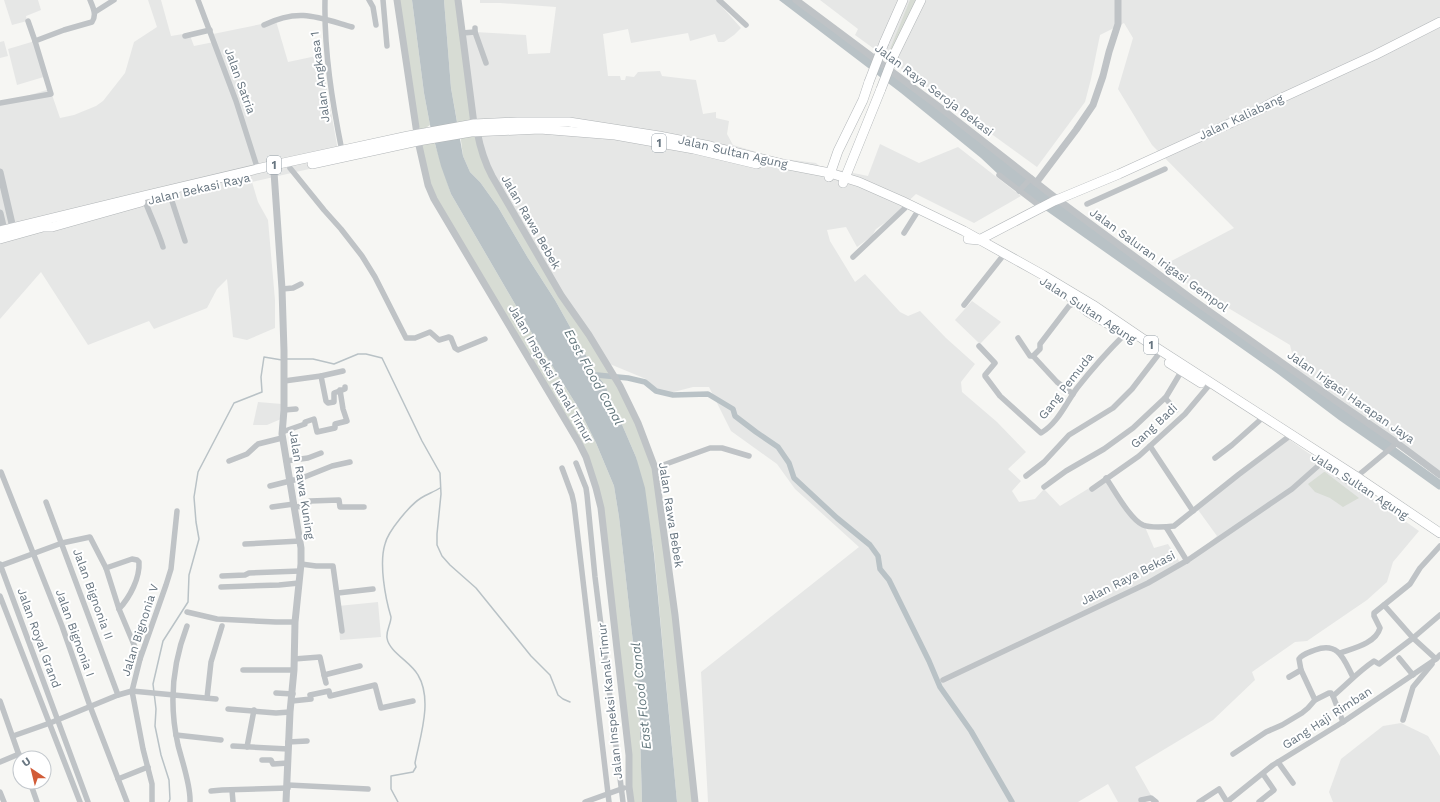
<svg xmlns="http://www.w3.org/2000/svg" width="1440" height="802" viewBox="0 0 1440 802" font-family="'Work Sans',sans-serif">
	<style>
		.built { fill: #e6e7e6 }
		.green { fill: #d7dcd4 }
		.water { fill: #b9c2c6 }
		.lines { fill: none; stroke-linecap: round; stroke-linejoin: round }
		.stream { stroke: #b9c2c6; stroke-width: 1.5 }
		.canal { stroke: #b9c2c6; stroke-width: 5.5 }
		.river { stroke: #b9c2c6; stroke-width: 9 }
		.primary-casing { stroke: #b3b7ba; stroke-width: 10 }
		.trunk-casing { stroke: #b2b6b8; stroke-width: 10 }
		.minor { stroke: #bfc3c6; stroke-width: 5.5 }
		.tertiary { stroke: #bfc3c6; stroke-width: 7 }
		.primary { stroke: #fff; stroke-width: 9 }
		.trunk { stroke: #fff; stroke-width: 9 }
		.trunk-bridge-casing { stroke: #b2b6b8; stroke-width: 10; stroke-linecap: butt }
		.trunk-bridge { stroke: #fff; stroke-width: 9 }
		.labels { text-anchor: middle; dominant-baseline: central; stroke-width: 4; stroke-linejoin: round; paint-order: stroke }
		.shield { fill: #fff; stroke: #959fa7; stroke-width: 1 }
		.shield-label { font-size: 11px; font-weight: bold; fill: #687681 }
		.street-label { font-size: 12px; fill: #687681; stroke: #fff }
		.water-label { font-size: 13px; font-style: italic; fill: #63777d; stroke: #fff }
	</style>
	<rect width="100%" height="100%" fill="#f6f6f3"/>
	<g class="built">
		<polygon points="4,0 38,0 41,10 26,16 27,21 12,25"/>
		<polygon points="148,0 161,0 171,36 189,33 194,46 214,42 213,34 276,21 288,62 321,55 340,162 252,182 258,202 268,220 275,300 275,328 247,340 233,337 227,279 217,289 207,308 154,329 149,321 88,345 41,272 0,319 0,104 50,89 60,118 74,115 96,106 103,101 125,73 134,42 157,27"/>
		<polygon points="480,0 716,0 741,28 734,35 724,42 718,42 715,34 690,41 688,33 631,43 628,29 603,34 608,76 620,76 621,80 625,80 626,76 634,77 638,72 660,71 662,76 696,80 703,114 716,112 716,118 729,121 727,134 733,145 777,158 816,163 819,166 868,176 880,144 919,163 958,147 1021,196 974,223 916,194 886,222 876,229 872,236 857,247 846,227 827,230 830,241 855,282 865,274 900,312 908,316 920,311 946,338 975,364 961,382 962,392 997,422 1026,452 1008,469 1021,481 1012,491 1019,502 1035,499 1044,489 1060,506 1104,479 1145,527 1154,548 1168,544 1181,564 1199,551 1217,536 1196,507 1287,438 1419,531 1393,562 1387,582 1367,600 1307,641 1295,642 1252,672 1255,680 1213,720 1135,767 1152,797 1145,802 1118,802 1108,784 1078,802 708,802 701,672 859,547 795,489 777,464 731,431 709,387 693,387 662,395 646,379 605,362 502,193 480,146 462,33 475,32 526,35 528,54 550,53 556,7 500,3 480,3"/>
		<polygon points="820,0 1440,0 1440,475 1297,373 1290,345 1160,267 1234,228 1152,145 1118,89 1133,38 1124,23 1100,35 1091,79 1085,102 1037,167 855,35 858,29"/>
		<polygon points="4,41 8,56 0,58 0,42"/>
		<polygon points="35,41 47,76 17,85 8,49"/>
		<polygon points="972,301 1001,322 980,344 955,320"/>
		<polygon points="258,402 282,404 281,419 267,425 253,425"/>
		<polygon points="378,602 381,637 340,640 338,606"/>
		<polygon points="1401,723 1428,736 1440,756 1440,802 1333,802 1329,792 1341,759 1383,726"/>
	</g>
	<g class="green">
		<polygon points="397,0 412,0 424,93 430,125 421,131 416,120"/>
		<polygon points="444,0 458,0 474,124 458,127 451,88"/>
		<polygon points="910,0 916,0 890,62 886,59"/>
		<polygon points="477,131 485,164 620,386 655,468 695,802 677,802 654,551 636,457 605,385 597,375 555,300 528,258 498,207 480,182 470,172 463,156 460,133"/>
		<polygon points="433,138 451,194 533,335 579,409 596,443 614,486 619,517 639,696 642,802 631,802 601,508 581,447 434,200 418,141"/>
		<polygon points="1324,472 1325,472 1359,498 1343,507 1330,498 1315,492 1308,484"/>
	</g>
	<g class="water">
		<polygon points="412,0 444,0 451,88 463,156 470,172 480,182 498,207 528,258 555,300 597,375 605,385 636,457 645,488 654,554 677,802 642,802 639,696 619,517 614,486 596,443 579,409 533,335 451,194 441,166 430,125 424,93"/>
		<polygon points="779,0 796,0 1057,199 1397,443 1385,452 1339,420 1278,374 1041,207 999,175 981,158 901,93"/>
	</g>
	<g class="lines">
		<g class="stream">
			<polyline points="286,359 313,359 334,364 358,354 366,354 382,358 422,441 440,473 441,494 437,534 437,545 442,556 450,565 476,588 531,656 550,675 558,695 563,699 570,702"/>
			<polyline points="169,802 170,799 169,780 161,755 155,726 156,709 153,684 163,641 188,602 189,575 199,539 196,522 194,497 198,472 234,403 262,392 261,377 264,357 282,360"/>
			<path d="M398,802L391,789V776L413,772L416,767L415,763C420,737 433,700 418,675C411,662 389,652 387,638C386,630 391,624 391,617C385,597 379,563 385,544C388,531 410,505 421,498C427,494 434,492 440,488"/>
		</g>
		<polyline class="canal" points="597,375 628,378 645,382 656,391 673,395 708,394 733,409 735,416 756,432 778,447 789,463 794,478 837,518 870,545 878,556 880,569 889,580 929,661 940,687 971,731 1012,802"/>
		<polyline class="river" points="1383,444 1440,485"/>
		<g class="primary-casing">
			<polyline id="primary" points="968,239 979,240 1054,201 1119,174 1257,111 1275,101 1375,55 1440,22"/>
		</g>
		<g class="trunk-casing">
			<g id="trunk">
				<polyline points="884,43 903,0"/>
				<polyline points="894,55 921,0"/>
				<polyline points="312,164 418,141 471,132 540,129 615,135 694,149 757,164"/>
				<polyline points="829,177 838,151 863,100 869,82"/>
				<polyline points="843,183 881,89"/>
				<polyline points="0,231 147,195 274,165 408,136 474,124 517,122 569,122 659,136 710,146 783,164 830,173 859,182 902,201 964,231 1043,275 1093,305 1146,341 1357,477 1440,533"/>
				<polyline points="0,239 43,227 52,227 141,202"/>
				<polyline points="1071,298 1088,312 1125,334"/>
				<polyline points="1169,363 1201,383"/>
				<polyline points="1339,473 1365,490"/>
			</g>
		</g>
		<g class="minor">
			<polyline points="198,0 236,101 258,170"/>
			<path d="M325,0C324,51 332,101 342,151"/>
			<polyline points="369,0 373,7 376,25"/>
			<polyline points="383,0 387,46"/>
			<polyline points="719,0 746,25"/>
			<polyline points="95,12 114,0"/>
			<path d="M264,25C299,8 317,17 352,27"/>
			<polyline points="475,32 486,63"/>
			<polyline points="462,33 475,32 475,28"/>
			<polyline points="185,36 210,30"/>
			<path d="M35,41L64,30L92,22C97,15 93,7 90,0"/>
			<polyline points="0,103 51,94 35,41 28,21"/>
			<polyline points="290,168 324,210 341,229 362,256 375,277 406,338 415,338 430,332 439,340 449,337 451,338 455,348 458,350 485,339"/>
			<polyline points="999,175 1041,207"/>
			<polyline points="1019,191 1031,178"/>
			<polyline points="170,195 185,241"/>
			<path d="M145,201C151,217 158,231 163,247"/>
			<polyline points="1087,204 1165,169"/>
			<polyline points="904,233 916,214"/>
			<polyline points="853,257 905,208"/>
			<polyline points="282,289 293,288 301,284"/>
			<polyline points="964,305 1002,257"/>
			<polyline points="1018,338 1030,356 1033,356 1040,349 1040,344 1069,306 1077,302"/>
			<path d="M979,346L995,363L985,375V376L1000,396L1041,433C1058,423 1066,403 1077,388C1092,369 1108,351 1125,334"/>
			<polyline points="1033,356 1057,382 1073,394"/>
			<polyline points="321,376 326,401 328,403 334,402 334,393 345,389 345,387"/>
			<polyline points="284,381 321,376 343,371"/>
			<polyline points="1165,398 1176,410"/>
			<polyline points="284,410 296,409"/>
			<polyline points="282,432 305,424 305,422 314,419 317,432 335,428 335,424 347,421 343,409 340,390"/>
			<polyline points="1150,446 1193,511"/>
			<polyline points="1215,458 1232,445 1259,421"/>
			<polyline points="229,461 247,454 258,444 282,438"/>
			<polyline points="286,461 308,458 321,453"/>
			<polyline points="576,463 586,488 587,495 595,577 623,802"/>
			<polyline points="562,468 572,495 574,504 609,802"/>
			<polyline points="655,468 710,448 722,448 749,456"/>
			<polyline points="1,472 62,626 90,706 127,802"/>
			<polyline points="1026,476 1044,462 1069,435 1113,408 1132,389 1158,355"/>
			<path d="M1106,478C1115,491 1130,519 1143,525C1150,528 1167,527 1174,526L1238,475L1287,438"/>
			<polyline points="1355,478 1397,443"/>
			<polyline points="270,486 302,478 332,466 350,462"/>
			<polyline points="1044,487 1066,471 1104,449 1133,428 1166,397 1181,372"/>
			<polyline points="1092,489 1139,456 1185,414 1211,383"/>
			<polyline points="46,502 118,695"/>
			<polyline points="272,507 294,504"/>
			<polyline points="294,507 307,506 310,501 339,500 340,507 364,507"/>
			<polyline points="1166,527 1187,561"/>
			<polyline points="245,544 300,541"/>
			<polyline points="0,564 88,802"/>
			<polyline points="301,564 316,566 333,566 342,631"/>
			<polyline points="0,566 62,543 90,537 106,568 119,609 140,659"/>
			<path d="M106,568L132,559L137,560L139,562C140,578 130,597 119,609"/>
			<polyline points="222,576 245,575 249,573 300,571"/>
			<polyline points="221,587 279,585 299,583"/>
			<polyline points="338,593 373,589"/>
			<polyline points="0,596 80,802"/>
			<polyline points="1384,605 1413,638 1436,659"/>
			<polyline points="187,612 217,619 276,622 295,622"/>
			<path d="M187,626C172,665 169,705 178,745C182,761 191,786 190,802"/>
			<path d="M1340,653C1354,648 1376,643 1380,628L1374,616V613L1410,584L1420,568L1440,546"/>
			<polyline points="1399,658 1413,675"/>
			<polyline points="294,659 320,657 324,675 360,666"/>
			<polyline points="243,670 294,670"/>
			<polyline points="324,675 326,683"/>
			<polyline points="1289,677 1301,670"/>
			<polyline points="943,680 1148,583 1188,560 1292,489 1327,458"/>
			<polyline points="276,693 293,694"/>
			<path d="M1333,696C1347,684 1359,671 1374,661L1379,664L1413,638L1440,615"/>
			<polyline points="207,698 211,662 222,626"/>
			<path d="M1315,700L1301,670L1299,659C1302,654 1310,652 1315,650C1339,641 1344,660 1353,677"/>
			<polyline points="0,701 20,758"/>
			<polyline points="292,701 311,699 310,695 329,691 330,696 375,685 381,708 413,701"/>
			<polyline points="228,709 276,713 290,712"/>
			<polyline points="1403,720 1413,687 1432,664"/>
			<polyline points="176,735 221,740"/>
			<polyline points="13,736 50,723 118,695 132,691 216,699"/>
			<polyline points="288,742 307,741"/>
			<polyline points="233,746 288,749"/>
			<polyline points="247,747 254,710"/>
			<polyline points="1233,754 1266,732 1282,725 1302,713 1308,708 1315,700 1329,693 1331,693 1333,696 1343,722"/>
			<polyline points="262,760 271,760 273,764 288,763"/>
			<polyline points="0,762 19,754"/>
			<polyline points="1278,762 1293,783"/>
			<polyline points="118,779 148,767"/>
			<polyline points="30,782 37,802"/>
			<polyline points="288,785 368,789"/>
			<polyline points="232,790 233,802"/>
			<polyline points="211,791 222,790 288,788"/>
			<polyline points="0,792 4,802"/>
			<polyline points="1141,800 1151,798 1156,802"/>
			<polyline points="152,802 152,784 143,749 132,691 140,659 166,585 171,569 177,511"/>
			<polyline points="585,802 624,788"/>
			<polyline points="1199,802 1219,789 1227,802"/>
			<polyline points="1227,802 1273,765 1343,722 1436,659 1440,655"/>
			<polyline points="1259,802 1274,790 1263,774"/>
		</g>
		<g class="tertiary">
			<polyline points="397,0 417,134"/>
			<polyline points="458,0 474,124"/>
			<polyline points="796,0 938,106 1057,199 1192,299 1336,401 1397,443 1440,475"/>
			<path d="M477,131C480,147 484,161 492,176L561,295L589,335L620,386L638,423L655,468L675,615L695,802"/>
			<polyline points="418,141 428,185 434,199 579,443 586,457 596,488 601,508 629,755 629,787 631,802"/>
			<polyline points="0,172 13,228"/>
			<polyline points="274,172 282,289 284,351 284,410 282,434 301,548 301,564 295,622 294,670 290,712 286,802"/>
			<polyline points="1036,183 1076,130 1093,105 1103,76 1109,52 1118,24 1118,0"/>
			<polyline points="0,213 4,230"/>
		</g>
		<use href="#primary" class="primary"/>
		<use href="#trunk" class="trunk"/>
		<g class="trunk-bridge-casing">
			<g id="trunk-bridge">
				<polyline points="869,82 884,43"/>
				<polyline points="881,89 894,55"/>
			</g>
		</g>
		<use href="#trunk-bridge" class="trunk-bridge"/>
	</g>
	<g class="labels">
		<g class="shield">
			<rect x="652" y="134" width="14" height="18" rx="3"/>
			<rect x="267" y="156" width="14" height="18" rx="3"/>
			<rect x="1144" y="336" width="14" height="18" rx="3"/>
		</g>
		<g class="shield-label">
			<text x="659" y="143">1</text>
			<text x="274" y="165">1</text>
			<text x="1151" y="345">1</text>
		</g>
		<g class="street-label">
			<text transform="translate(320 77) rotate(-97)">Jalan Angkasa 1</text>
			<text transform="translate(240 81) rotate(70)">Jalan Satria</text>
			<text transform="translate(934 90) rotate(37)">Jalan Raya Seroja Bekasi</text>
			<text transform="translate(1241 117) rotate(-25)">Jalan Kaliabang</text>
			<text transform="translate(733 152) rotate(13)">Jalan Sultan Agung</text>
			<text transform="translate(199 189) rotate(-13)">Jalan Bekasi Raya</text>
			<text transform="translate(531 222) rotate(60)">Jalan Rawa Bebek</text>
			<text transform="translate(1159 260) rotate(36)">Jalan Saluran Irigasi Gempol</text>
			<text transform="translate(1088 310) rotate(33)">Jalan Sultan Agung</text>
			<text transform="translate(551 374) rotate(60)">Jalan Inspeksi Kanal Timur</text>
			<text transform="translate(1066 386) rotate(-52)">Gang Pemuda</text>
			<text transform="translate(1351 397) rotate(35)">Jalan Irigasi Harapan Jaya</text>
			<text transform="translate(1154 426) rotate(-43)">Gang Badi</text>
			<text transform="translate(302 485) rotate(81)">Jalan Rawa Kuning</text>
			<text transform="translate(1360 486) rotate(33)">Jalan Sultan Agung</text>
			<text transform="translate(671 515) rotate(81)">Jalan Rawa Bebek</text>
			<text transform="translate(1128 578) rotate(-27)">Jalan Raya Bekasi</text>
			<text transform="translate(93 594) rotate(70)">Jalan Bignonia II</text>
			<text transform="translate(140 630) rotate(-72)">Jalan Bignonia V</text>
			<text transform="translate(75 633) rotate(70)">Jalan Bignonia I</text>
			<text transform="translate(39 638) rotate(70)">Jalan Royal Grand</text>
			<text transform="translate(610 701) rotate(-96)">Jalan Inspeksi Kanal Timur</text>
			<text transform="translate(1327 718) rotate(-33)">Gang Haji Rimban</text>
		</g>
		<g class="water-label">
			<text transform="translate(594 377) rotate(61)">East Flood Canal</text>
			<text transform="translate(641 696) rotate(-96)">East Flood Canal</text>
		</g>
	</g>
	<g transform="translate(32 770) rotate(325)"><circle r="19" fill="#ffffff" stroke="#c3c8cd"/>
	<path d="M0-3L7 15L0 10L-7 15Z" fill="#d15c38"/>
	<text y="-6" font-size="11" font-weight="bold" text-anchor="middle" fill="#687681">U</text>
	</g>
</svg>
